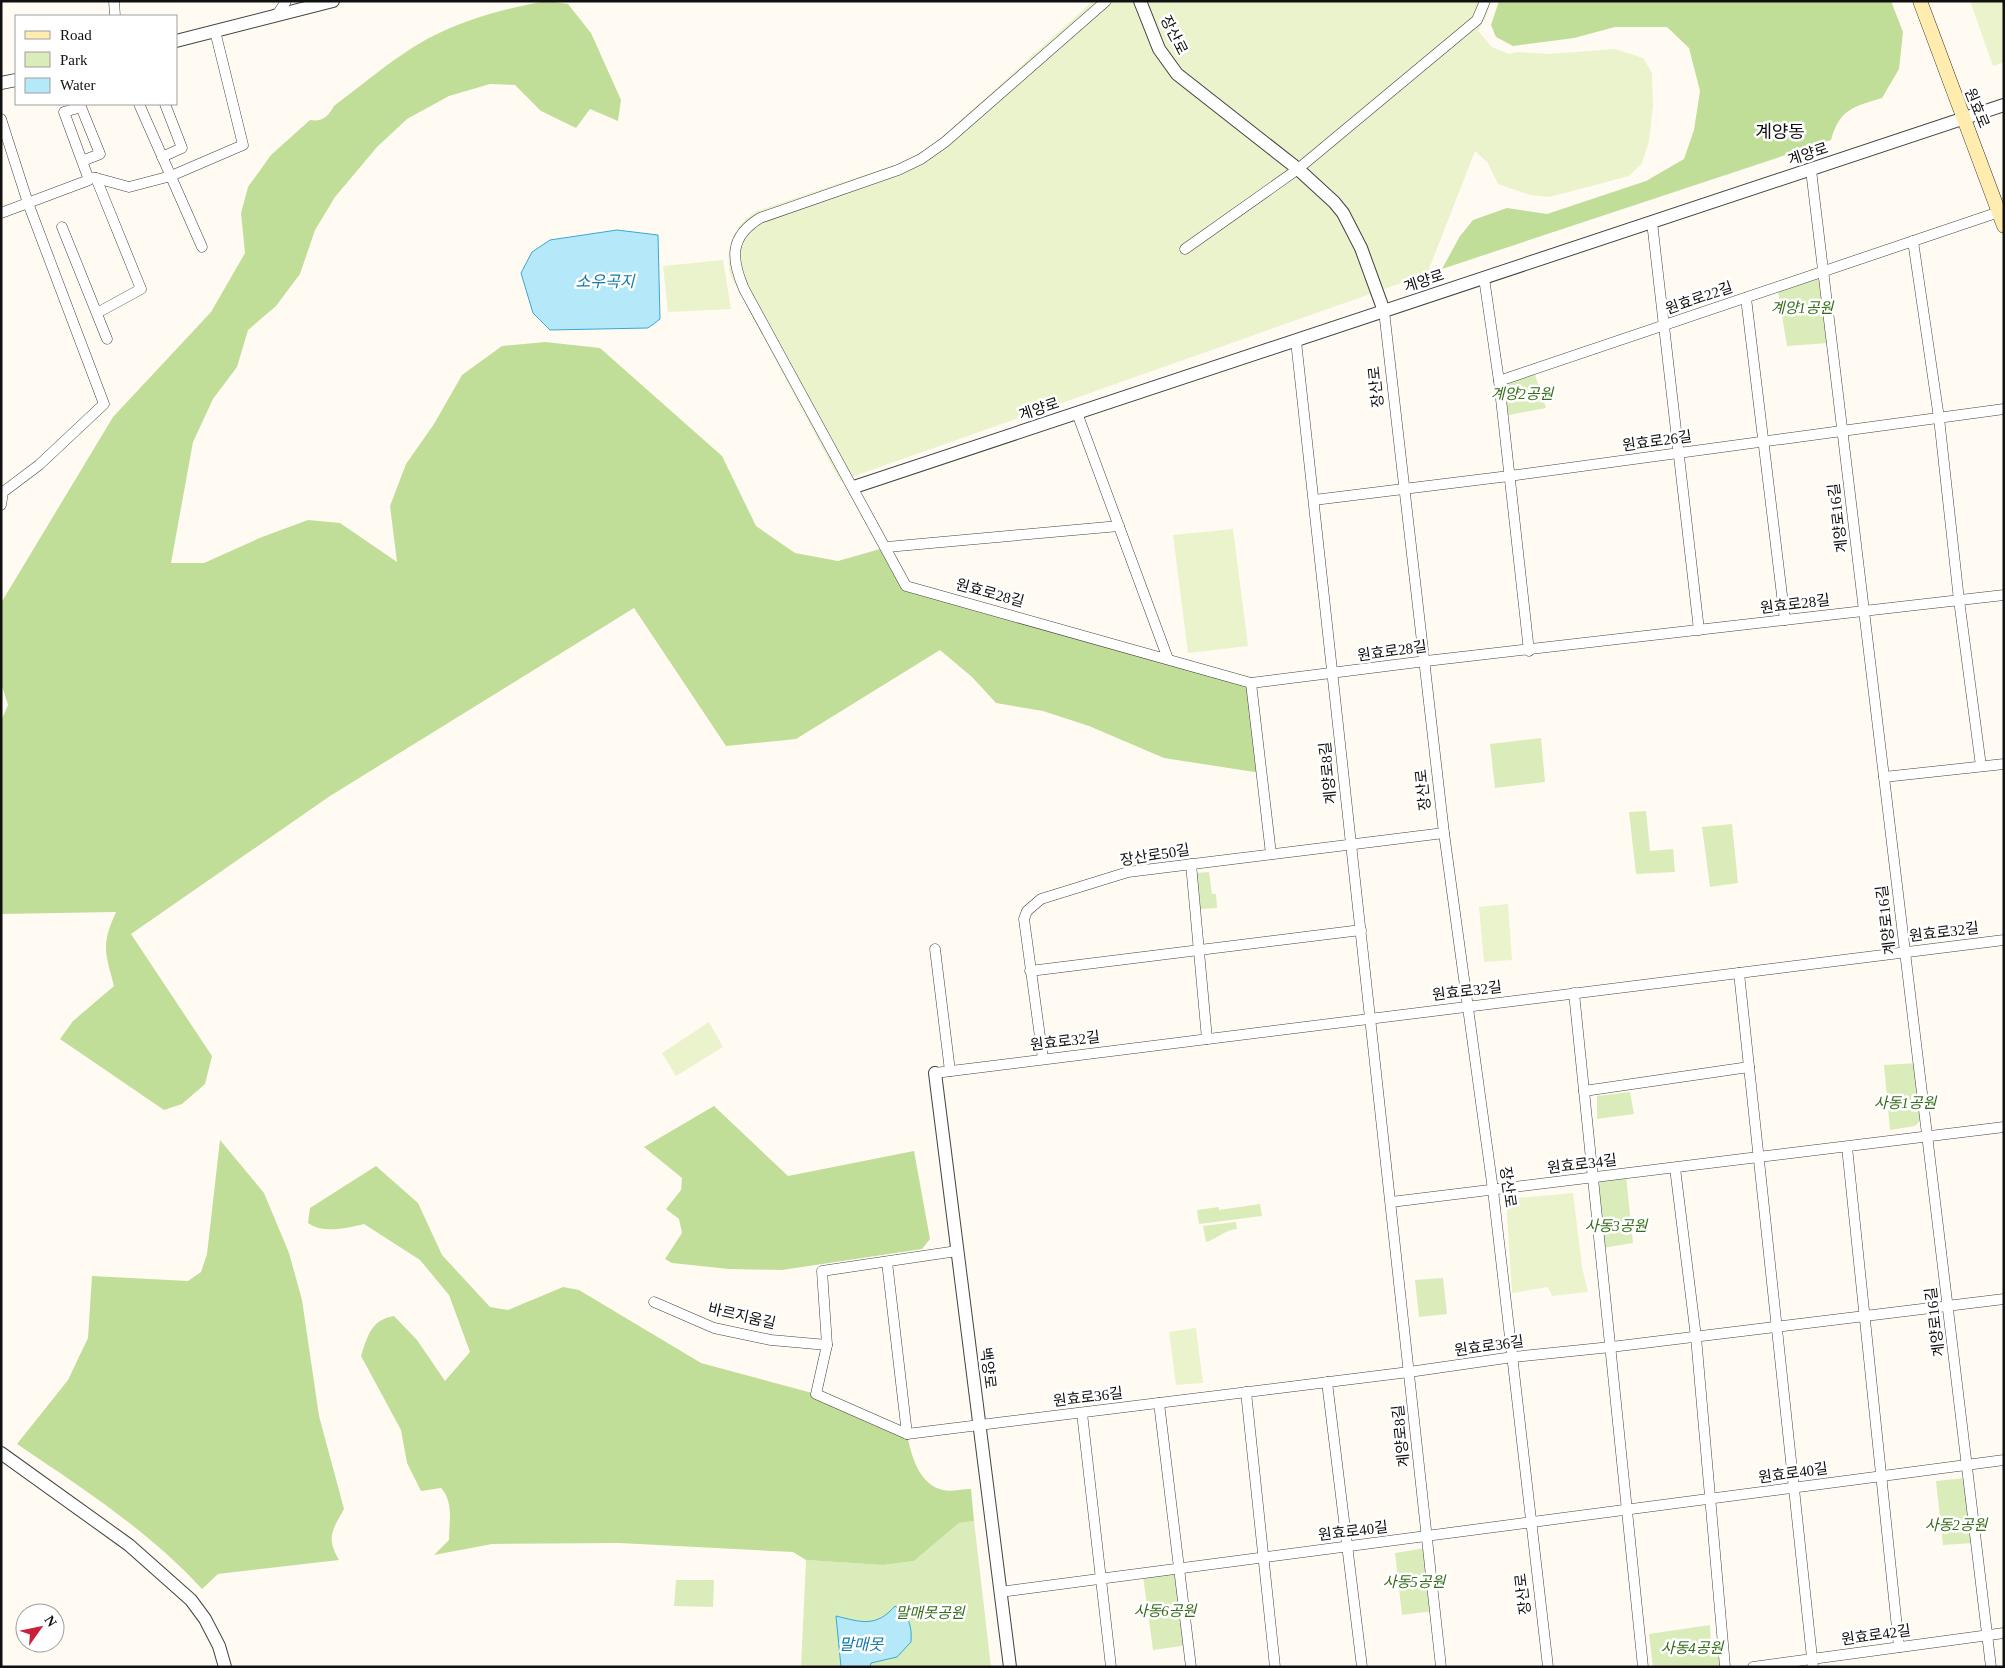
<svg xmlns="http://www.w3.org/2000/svg" width="2005" height="1668" viewBox="0 0 2005 1668" font-family="'Times New Roman','Noto Sans KR',serif">
	<style>
		.green { fill: #daecba }
		.forest { fill: #c0de98 }
		.pitch { fill: #eaf3cc }
		.water { fill: #b5e8f9; stroke: #38a9d4 }
		.lines { fill: none; stroke-linecap: round; stroke-linejoin: round }
		.minor-casing { stroke: #434343; stroke-width: 11 }
		.tertiary-casing { stroke: #434343; stroke-width: 14 }
		.secondary-casing { stroke: #323232; stroke-width: 15 }
		.minor { stroke: #fff; stroke-width: 10 }
		.tertiary { stroke: #fff; stroke-width: 12 }
		.secondary { stroke: #ffecae; stroke-width: 14 }
		.labels { text-anchor: middle; dominant-baseline: central; stroke-width: 5; stroke-linejoin: round; paint-order: stroke }
		.street-label { font-size: 15px; fill: #101010; stroke: #fff }
		.park-label { font-size: 15px; font-style: italic; fill: #366d1c; stroke: #fff }
		.water-label { font-size: 16px; font-style: italic; fill: #117aaa; stroke: #fff }
		.quarter-label { font-size: 18px; fill: #101010; stroke: #fff }
	</style>
	<rect width="100%" height="100%" fill="#fffbf3"/>
	<g class="green">
		<polygon points="1818,276 1828,343 1787,346 1778,291"/>
		<polygon points="1534,372 1546,408 1504,416 1501,383"/>
		<polygon points="1541,738 1545,782 1495,788 1490,744"/>
		<polygon points="1646,811 1650,851 1673,849 1675,872 1636,874 1629,812"/>
		<polygon points="1732,824 1738,883 1710,887 1702,827"/>
		<polygon points="1209,872 1212,894 1216,894 1217,908 1200,909 1197,873"/>
		<polygon points="1918,1063 1922,1119 1915,1126 1890,1130 1884,1065"/>
		<polygon points="1630,1092 1634,1114 1597,1119 1597,1096"/>
		<polygon points="1626,1176 1633,1243 1602,1248 1596,1184 1602,1179"/>
		<polygon points="1260,1204 1262,1216 1199,1224 1197,1210 1219,1207 1219,1210"/>
		<path d="M1236,1222L1237,1229C1224,1230 1218,1239 1206,1242L1203,1226Z"/>
		<polygon points="1443,1278 1447,1314 1419,1317 1415,1280"/>
		<polygon points="1966,1478 1974,1543 1943,1545 1936,1481"/>
		<polygon points="974,1521 991,1667 801,1667 806,1560 883,1565 914,1561 959,1523"/>
		<polygon points="1426,1548 1433,1611 1402,1615 1395,1553"/>
		<polygon points="1178,1571 1188,1645 1153,1650 1143,1576"/>
		<polygon points="676,1580 714,1580 713,1607 674,1606"/>
		<polygon points="1710,1625 1711,1646 1722,1645 1724,1667 1653,1667 1649,1634"/>
	</g>
	<g class="forest">
		<path d="M546,1L568,4L591,33L621,100L618,121L590,109L576,128L541,111L515,85L490,84L449,96L407,119L377,147L335,197L315,230L300,274L276,306L248,330L237,367L213,399L193,442L171,563H204L262,537L308,520L340,523L397,562L390,506L406,464L434,424L462,375L502,346L545,342L600,348L722,456L756,526L795,553L838,561L887,547L907,586L1251,683L1261,773L1164,758L1089,726L1043,711L996,703L972,677L940,650L796,739L726,746L634,608L330,796L131,934L212,1056L205,1084L182,1104L164,1110L60,1039L73,1021L114,986C105,952 101,945 116,912L1,914V721L8,705L1,683V603L113,417L211,312L245,253L241,213L248,187L271,155L310,120C322,122 328,117 334,106C365,83 399,53 433,36C469,18 507,8 546,1Z"/>
		<path d="M1499,1H1891L1903,32L1899,69L1882,98C1854,107 1840,108 1831,140L1442,269L1460,236L1473,220L1507,208L1547,214L1646,181L1684,159L1694,130L1700,91L1689,48L1667,27H1615L1574,38L1513,46L1496,37L1491,25Z"/>
		<polygon points="714,1106 788,1176 914,1151 930,1239 922,1249 782,1270 729,1269 672,1263 665,1259 682,1233 679,1219 666,1209 681,1190 682,1178 644,1147"/>
		<path d="M220,1140L264,1193L289,1253L302,1300L319,1416L344,1509C332,1531 326,1537 339,1560L218,1574L202,1589C149,1531 82,1488 17,1444L68,1380L88,1338L92,1276L188,1281L201,1272L207,1254Z"/>
		<path d="M376,1166L418,1203L442,1255L490,1307L508,1310L563,1287L579,1290L701,1363L816,1394L907,1434C911,1455 919,1485 943,1490C951,1492 962,1489 971,1489L974,1521L959,1523L914,1561L883,1565L806,1560L793,1552L619,1543L492,1544L434,1555L449,1540C449,1522 454,1502 441,1488L421,1491L407,1463L401,1430L361,1356C368,1335 371,1320 394,1316L417,1340L445,1381L470,1352L449,1295L420,1260L364,1224C347,1228 323,1234 308,1223L310,1208Z"/>
	</g>
	<g class="pitch">
		<path d="M1093,1H1490L1487,15L1478,31L1492,47L1509,54L1517,52L1548,54L1615,49L1643,58L1652,73L1653,106L1649,141L1642,163L1629,176L1550,197L1530,195L1498,184L1488,163L1475,151L1427,274L840,481L730,274C725,246 733,226 757,211L903,162L933,145Z"/>
		<polygon points="1970,1 2004,1 2004,62 1993,66"/>
		<polygon points="723,260 731,309 668,312 663,266"/>
		<polygon points="1233,529 1248,646 1188,653 1173,535"/>
		<polygon points="1508,904 1512,960 1484,962 1479,907"/>
		<polygon points="709,1022 723,1047 676,1076 662,1053"/>
		<polygon points="1573,1193 1582,1267 1588,1292 1552,1296 1548,1287 1512,1293 1506,1199"/>
		<polygon points="1196,1328 1203,1383 1176,1385 1169,1332"/>
	</g>
	<g class="water">
		<polygon points="617,230 658,235 660,319 648,328 550,330 533,313 521,273 532,252 550,240"/>
		<path d="M895,1606C909,1616 912,1625 911,1642L897,1657L871,1663L870,1667H841L836,1616C861,1622 876,1628 895,1606Z"/>
	</g>
	<g class="lines">
		<g class="minor-casing">
			<g id="minor">
				<polyline points="114,1 115,16"/>
				<path d="M1106,1L945,142L921,159L898,170L760,218C729,237 731,259 744,289L906,586L1251,683L1426,661L2004,595"/>
				<polyline points="277,15 286,1"/>
				<polyline points="139,104 202,247"/>
				<polyline points="1,119 28,203 104,404 39,465 3,492 1,505"/>
				<polyline points="162,157 182,148 165,104"/>
				<polyline points="1811,170 1991,1667"/>
				<polyline points="93,178 96,178 141,289 97,313"/>
				<polyline points="96,178 129,187 171,176 243,145 215,31"/>
				<polyline points="1,213 89,180 64,112 81,107 100,154 82,161"/>
				<polyline points="1652,222 1699,630"/>
				<polyline points="62,227 107,339"/>
				<polyline points="1913,241 1939,418 1959,600 1981,766"/>
				<polyline points="1185,249 1298,169 1477,20 1485,1"/>
				<polyline points="1484,278 1499,381 1529,651"/>
				<polyline points="1746,298 1785,620"/>
				<polyline points="1384,311 1444,833 1493,1190 1548,1667"/>
				<polyline points="1296,341 1441,1667"/>
				<polyline points="1499,381 1999,212"/>
				<polyline points="1077,413 1168,659"/>
				<polyline points="1314,500 1509,476 2004,409"/>
				<polyline points="887,547 1119,526"/>
				<polyline points="1251,683 1271,854"/>
				<polyline points="1884,777 2004,764"/>
				<polyline points="1191,864 1207,1039"/>
				<polyline points="935,949 950,1071"/>
				<polyline points="1030,971 1361,930"/>
				<polyline points="1739,973 1813,1667"/>
				<polyline points="1574,993 1643,1667"/>
				<polyline points="1043,1059 1024,919 1027,911 1041,899 1128,872 1444,833"/>
				<polyline points="935,1073 2004,940"/>
				<polyline points="1584,1091 1749,1067"/>
				<polyline points="1847,1147 1899,1647"/>
				<polyline points="1675,1168 1696,1337 1725,1667"/>
				<polyline points="1391,1202 2004,1127"/>
				<polyline points="957,1251 822,1271 827,1345 816,1394 907,1434 1409,1372 1513,1357 1611,1347 2004,1299"/>
				<polyline points="887,1262 907,1434"/>
				<polyline points="654,1302 714,1328 771,1340 827,1345"/>
				<polyline points="1327,1382 1362,1667"/>
				<polyline points="1246,1392 1275,1667"/>
				<polyline points="1159,1403 1191,1667"/>
				<polyline points="1082,1413 1111,1667"/>
				<polyline points="1000,1592 2004,1460"/>
				<polyline points="1753,1667 2004,1633"/>
			</g>
		</g>
		<g class="tertiary-casing">
			<g id="tertiary">
				<polyline points="1140,1 1159,49 1177,74 1298,169 1334,202 1343,213 1361,248 1384,311"/>
				<polyline points="176,41 333,1"/>
				<polyline points="1,83 16,80"/>
				<polyline points="854,487 2004,105"/>
				<polyline points="935,1073 1010,1667"/>
				<polyline points="1,1453 129,1545 191,1600 205,1619 219,1646 225,1667"/>
			</g>
		</g>
		<g class="secondary-casing">
			<polyline id="secondary" points="1920,1 2004,226"/>
		</g>
		<use href="#minor" class="minor"/>
		<use href="#tertiary" class="tertiary"/>
		<use href="#secondary" class="secondary"/>
	</g>
	<g class="labels">
		<g class="street-label">
			<text transform="translate(1174 35) rotate(63)">장산로</text>
			<text transform="translate(1977 108) rotate(68)">원효로</text>
			<text transform="translate(1808 154) rotate(-18)">계양로</text>
			<text transform="translate(1424 281) rotate(-18)">계양로</text>
			<text transform="translate(1699 298) rotate(-19)">원효로22길</text>
			<text transform="translate(1376 387) rotate(-96)">장산로</text>
			<text transform="translate(1039 409) rotate(-18)">계양로</text>
			<text transform="translate(1657 441) rotate(-8)">원효로26길</text>
			<text transform="translate(1838 518) rotate(-97)">계양로16길</text>
			<text transform="translate(990 593) rotate(15)">원효로28길</text>
			<text transform="translate(1795 604) rotate(-7)">원효로28길</text>
			<text transform="translate(1392 651) rotate(-8)">원효로28길</text>
			<text transform="translate(1328 773) rotate(-96)">계양로8길</text>
			<text transform="translate(1423 790) rotate(-96)">장산로</text>
			<text transform="translate(1155 855) rotate(-9)">장산로50길</text>
			<text transform="translate(1886 920) rotate(-97)">계양로16길</text>
			<text transform="translate(1944 932) rotate(-7)">원효로32길</text>
			<text transform="translate(1467 991) rotate(-7)">원효로32길</text>
			<text transform="translate(1065 1041) rotate(-7)">원효로32길</text>
			<text transform="translate(1582 1164) rotate(-7)">원효로34길</text>
			<text transform="translate(1508 1187) rotate(82)">장산로</text>
			<text transform="translate(742 1316) rotate(13)">바르지움길</text>
			<text transform="translate(1935 1322) rotate(-97)">계양로16길</text>
			<text transform="translate(1489 1346) rotate(-8)">원효로36길</text>
			<text transform="translate(988 1368) rotate(83)">백양로</text>
			<text transform="translate(1088 1397) rotate(-7)">원효로36길</text>
			<text transform="translate(1401 1436) rotate(-96)">계양로8길</text>
			<text transform="translate(1793 1473) rotate(-8)">원효로40길</text>
			<text transform="translate(1353 1531) rotate(-7)">원효로40길</text>
			<text transform="translate(1523 1594) rotate(-97)">장산로</text>
			<text transform="translate(1876 1635) rotate(-8)">원효로42길</text>
		</g>
		<g class="park-label">
			<text x="1802" y="308">계양1공원</text>
			<text x="1522" y="394">계양2공원</text>
			<text x="1905" y="1103">사동1공원</text>
			<text x="1616" y="1226">사동3공원</text>
			<text x="1956" y="1525">사동2공원</text>
			<text x="1414" y="1582">사동5공원</text>
			<text x="1165" y="1611">사동6공원</text>
			<text x="930" y="1613">말매못공원</text>
			<text x="1692" y="1648">사동4공원</text>
		</g>
		<g class="water-label">
			<text x="605" y="281">소우곡지</text>
			<text x="861" y="1644">말매못</text>
		</g>
		<g class="quarter-label">
			<text x="1780" y="132">계양동</text>
		</g>
	</g>
	<rect width="2005" height="1668" fill="none" stroke="#101010" stroke-width="5"/>
	<rect x="15" y="15" width="162" height="90" fill="#ffffff" stroke="#9f9f9f"/>
	<rect x="25" y="31" width="25" height="8" fill="#ffecae" stroke="#9f9f9f"/>
	<text x="60" y="40" font-size="15" fill="#101010">Road</text>
	<rect x="25" y="52" width="25" height="15" fill="#daecba" stroke="#9f9f9f"/>
	<text x="60" y="65" font-size="15" fill="#101010">Park</text>
	<rect x="25" y="78" width="25" height="15" fill="#b5e8f9" stroke="#9f9f9f"/>
	<text x="60" y="90" font-size="15" fill="#101010">Water</text>
	<g transform="translate(40 1628) rotate(57)"><circle r="24" fill="#ffffff" stroke="#9f9f9f"/>
	<path d="M0-4L9 19L0 12L-9 19Z" fill="#c9203c"/>
	<text y="-8" font-size="14" font-weight="bold" text-anchor="middle" fill="#101010">N</text>
	</g>
</svg>
